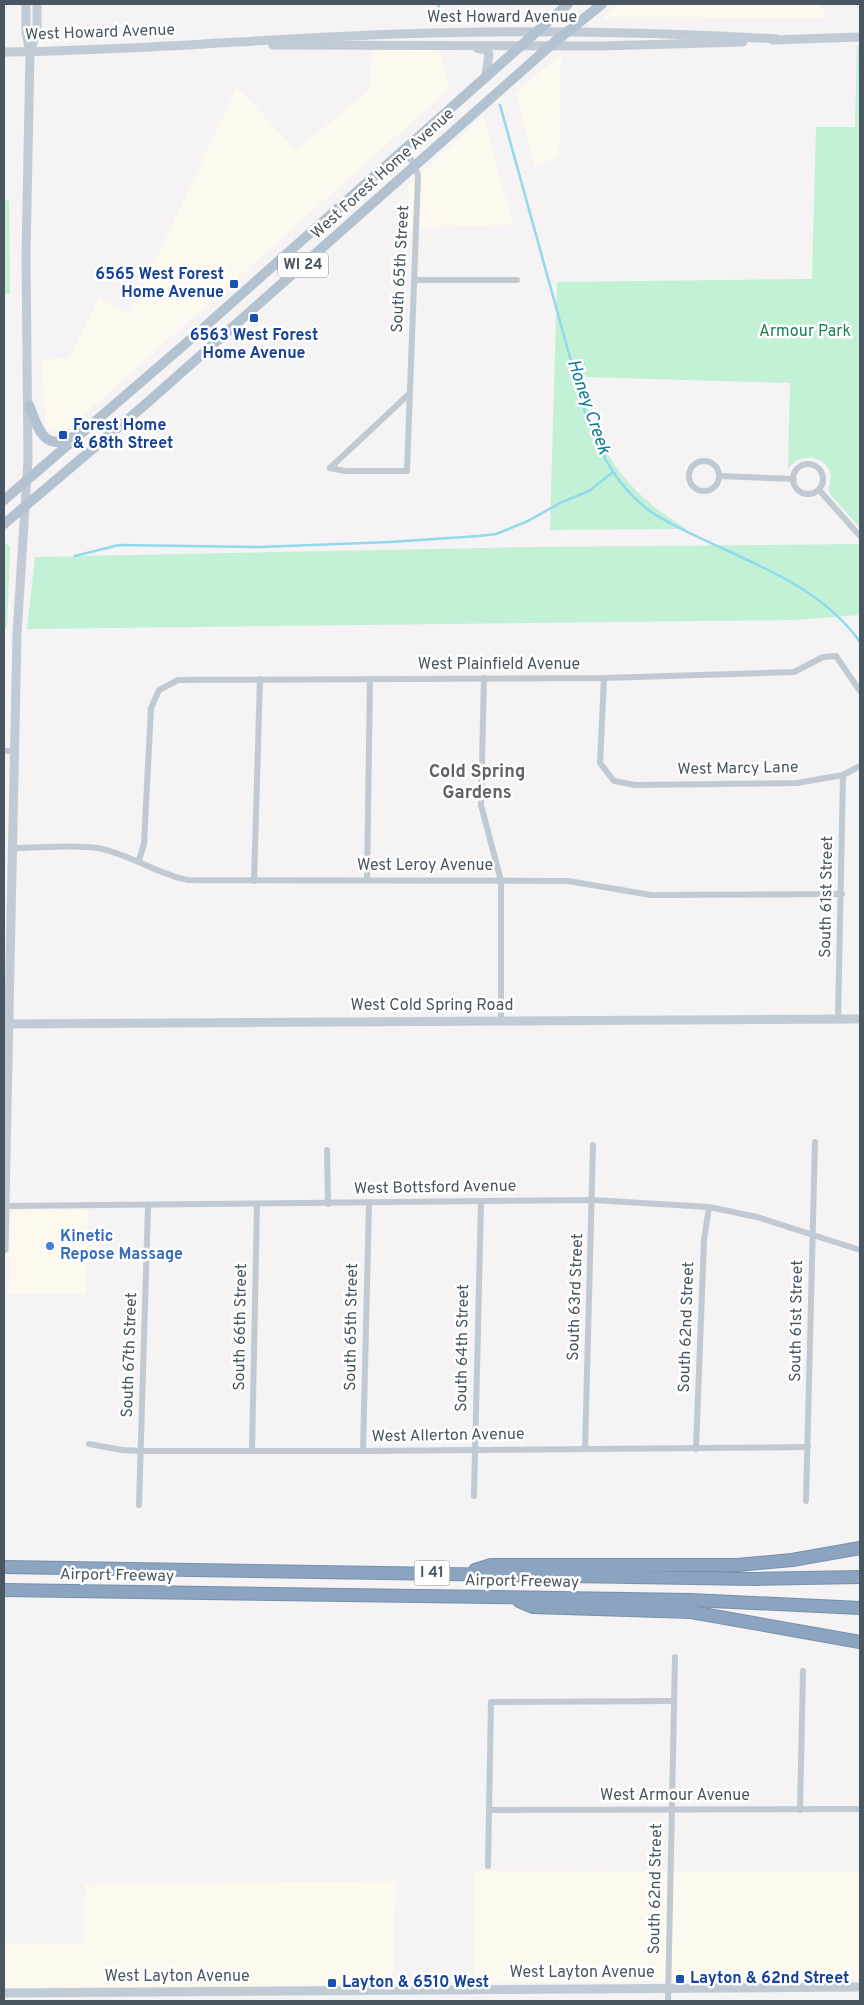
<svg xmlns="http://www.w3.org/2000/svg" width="864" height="2005" viewBox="0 0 864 2005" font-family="Overpass,sans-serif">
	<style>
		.commercial { fill: #fdf9ef }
		.green { fill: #c3f1d5 }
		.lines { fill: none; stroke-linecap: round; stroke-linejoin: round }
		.stream { stroke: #90daee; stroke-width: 2.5 }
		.highway-casing { stroke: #7690ad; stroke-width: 14 }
		.street { stroke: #c1cad2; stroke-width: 6 }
		.secondary { stroke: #c1cbd6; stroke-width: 9 }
		.primary { stroke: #b3c2d1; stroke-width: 10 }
		.highway { stroke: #8ba5c1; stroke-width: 12 }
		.transit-dot { fill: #1a4fb4; stroke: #fff; stroke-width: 2 }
		.shop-dot { fill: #3f7fe0; stroke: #fff; stroke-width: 2 }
		.labels { text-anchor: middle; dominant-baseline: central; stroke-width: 5; stroke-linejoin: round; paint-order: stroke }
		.shield { fill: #fff; stroke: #808990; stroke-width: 1 }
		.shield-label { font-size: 15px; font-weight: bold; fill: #4a5661 }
		.street-label { font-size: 16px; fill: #4a5661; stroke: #fff }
		.transit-label { font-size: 16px; font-weight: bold; fill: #164399; stroke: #fff; text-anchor: start }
		.park-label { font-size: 16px; fill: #17864f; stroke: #fff }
		.shop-label { font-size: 16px; font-weight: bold; fill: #366cbe; stroke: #fff; text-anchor: start }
		.water-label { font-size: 18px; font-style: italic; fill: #0c7c9b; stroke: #fff }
		.neighbourhood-label { font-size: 18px; font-weight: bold; fill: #5f6368; stroke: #fff }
	</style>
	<rect width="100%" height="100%" fill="#f5f3f3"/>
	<g class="commercial">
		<polygon points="618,4 819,4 828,18 606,19 603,16"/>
		<polygon points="438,48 450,88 62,434 46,427 41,359 69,358 99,298 130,314 237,87 296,150 370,90 372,50"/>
		<polygon points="561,55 559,157 535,166 515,93"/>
		<polygon points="483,116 513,225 409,228 408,185"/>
		<polygon points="16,1210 88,1210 86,1294 9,1294 11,1217 12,1212"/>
		<polygon points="475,1871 860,1872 860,1979 474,1983"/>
		<polygon points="396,1881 393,1984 4,1988 4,1943 84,1945 85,1885"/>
	</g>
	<g class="green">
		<path d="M857,46H860V528L829,493C828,486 832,480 830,473C824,453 798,453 788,469L790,383L582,377C591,446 628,495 687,529L550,530L557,282L812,279L816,127H855Z"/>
		<polygon points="4,200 9,200 10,294 4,294"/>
		<polygon points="4,541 10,547 7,627 4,627"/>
		<polygon points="860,544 860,615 794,620 27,629 35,557 532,547"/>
	</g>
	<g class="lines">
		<g class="stream">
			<polyline points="438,4 441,13"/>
			<path d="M500,105L586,415C599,451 616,485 647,509C663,521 682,529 700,538C757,565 822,588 860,642"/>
			<polyline points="75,556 119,545 260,547 390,542 479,536 496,534 528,521 560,503 589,491 613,472"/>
		</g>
		<g class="highway-casing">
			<g id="highway">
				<polyline points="4,1567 755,1579 860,1577"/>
				<polyline points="475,1570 491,1565 737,1565 792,1560 860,1548"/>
				<polyline points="4,1590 691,1600 860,1608"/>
				<polyline points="519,1601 533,1607 691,1612 860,1642"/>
			</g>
		</g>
		<g class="street">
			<polyline points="414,280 517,280"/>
			<circle cx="704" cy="476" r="15"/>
			<circle cx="808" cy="479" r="15"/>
			<polyline points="330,468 345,471 407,471 418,176 415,165 402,149"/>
			<polyline points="330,468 409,394"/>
			<polyline points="719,476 794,479"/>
			<polyline points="819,490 860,536"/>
			<polyline points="484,678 481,805 501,881 501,1021"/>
			<polyline points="604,678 600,763 614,781 635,785 797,783 843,775 860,766"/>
			<polyline points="4,751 15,751"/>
			<path d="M13,848C38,848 74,844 98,848C130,854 158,875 188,880L568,881L651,895L842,894"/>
			<polyline points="139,860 144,844 151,708 159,690 178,680 604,678 794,672 823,657 836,656 860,691"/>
			<polyline points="367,879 370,679"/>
			<polyline points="254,881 260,679"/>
			<polyline points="838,1019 843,775"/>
			<polyline points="327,1150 328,1204"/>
			<polyline points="4,1206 592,1200 709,1207 757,1217 860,1250"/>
			<polyline points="89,1444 122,1450 141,1451 363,1451 808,1447"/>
			<polyline points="585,1449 593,1145"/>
			<polyline points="696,1449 704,1240 709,1207"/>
			<polyline points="252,1451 257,1204"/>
			<polyline points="363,1451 369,1203"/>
			<polyline points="474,1496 481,1201"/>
			<polyline points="806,1501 815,1142"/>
			<polyline points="139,1505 148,1206"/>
			<polyline points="489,1810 860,1809"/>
			<polyline points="800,1810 803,1671"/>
			<polyline points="488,1866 491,1702 673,1701"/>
			<polyline points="668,2001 675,1657"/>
		</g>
		<g class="secondary">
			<polyline points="773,40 860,37"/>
			<polyline points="273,45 600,46 743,42"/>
			<polyline points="477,48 486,50 489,54 486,75"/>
			<polyline points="30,51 37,32 37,4"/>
			<path d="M4,52C146,51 288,36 431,33C546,30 662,32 777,39"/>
			<polyline points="4,1024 860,1019"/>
			<polyline points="4,1249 17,634 28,459 26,256 30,52 26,32 26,4"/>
			<polyline points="4,1993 860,1987"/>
		</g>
		<g class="primary">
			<path d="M29,405C38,427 43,453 73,437"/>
			<polyline points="4,500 192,338 568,4"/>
			<polyline points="4,524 147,403 551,45 602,4"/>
		</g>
		<use href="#highway" class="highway"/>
	</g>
	<g class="transit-dot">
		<rect x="229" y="279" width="10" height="10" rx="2.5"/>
		<rect x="249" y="313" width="10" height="10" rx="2.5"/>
		<rect x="58" y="430" width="10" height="10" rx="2.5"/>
		<rect x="675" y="1974" width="10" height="10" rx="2.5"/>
		<rect x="327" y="1978" width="10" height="10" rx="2.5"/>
	</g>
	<circle class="shop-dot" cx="50" cy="1246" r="5"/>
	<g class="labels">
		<g class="shield">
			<rect x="278" y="252.5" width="50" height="25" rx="4"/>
			<rect x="414.5" y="1560.5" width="35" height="25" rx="4"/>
		</g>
		<g class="shield-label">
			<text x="303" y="265">WI 24</text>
			<text x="432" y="1573">I 41</text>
		</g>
		<g class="street-label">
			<text x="502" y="18">West Howard Avenue</text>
			<text transform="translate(100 33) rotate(-2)">West Howard Avenue</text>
			<text transform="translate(383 174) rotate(-42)">West Forest Home Avenue</text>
			<text transform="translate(401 269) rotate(-87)">South 65th Street</text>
			<text x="499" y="665">West Plainfield Avenue</text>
			<text transform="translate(738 769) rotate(-1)">West Marcy Lane</text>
			<text x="425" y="866">West Leroy Avenue</text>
			<text transform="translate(827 897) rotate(-89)">South 61st Street</text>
			<text x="432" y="1006">West Cold Spring Road</text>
			<text transform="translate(435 1188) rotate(-1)">West Bottsford Avenue</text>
			<text transform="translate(576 1297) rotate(-88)">South 63rd Street</text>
			<text transform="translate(797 1321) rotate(-89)">South 61st Street</text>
			<text transform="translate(241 1327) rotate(-89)">South 66th Street</text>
			<text transform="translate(352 1327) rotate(-89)">South 65th Street</text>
			<text transform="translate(687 1327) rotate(-88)">South 62nd Street</text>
			<text transform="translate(463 1348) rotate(-89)">South 64th Street</text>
			<text transform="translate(130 1355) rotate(-88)">South 67th Street</text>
			<text transform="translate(448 1436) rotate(-1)">West Allerton Avenue</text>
			<text transform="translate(117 1576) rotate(1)">Airport Freeway</text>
			<text transform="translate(522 1582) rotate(1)">Airport Freeway</text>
			<text x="675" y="1796">West Armour Avenue</text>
			<text transform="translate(656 1889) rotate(-89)">South 62nd Street</text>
			<text x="582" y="1973">West Layton Avenue</text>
			<text x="177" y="1977">West Layton Avenue</text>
		</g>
		<g class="transit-label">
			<text x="224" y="275" text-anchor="end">6565 West Forest<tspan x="224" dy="18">Home Avenue</tspan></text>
			<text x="254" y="336" text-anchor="middle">6563 West Forest<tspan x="254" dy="18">Home Avenue</tspan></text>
			<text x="73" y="426">Forest Home<tspan x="73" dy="18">&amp; 68th Street</tspan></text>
			<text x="690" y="1979">Layton &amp; 62nd Street</text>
			<text x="342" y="1983">Layton &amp; 6510 West</text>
		</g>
		<g class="park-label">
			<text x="805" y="332">Armour Park</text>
		</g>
		<g class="shop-label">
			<text x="60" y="1237">Kinetic<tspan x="60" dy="18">Repose Massage</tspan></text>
		</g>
		<g class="water-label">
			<text transform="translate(588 407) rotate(71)">Honey Creek</text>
		</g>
		<g class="neighbourhood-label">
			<text x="477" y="772">Cold Spring<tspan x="477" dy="21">Gardens</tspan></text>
		</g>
	</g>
	<rect width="864" height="2005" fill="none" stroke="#4a5661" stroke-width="10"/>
</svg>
